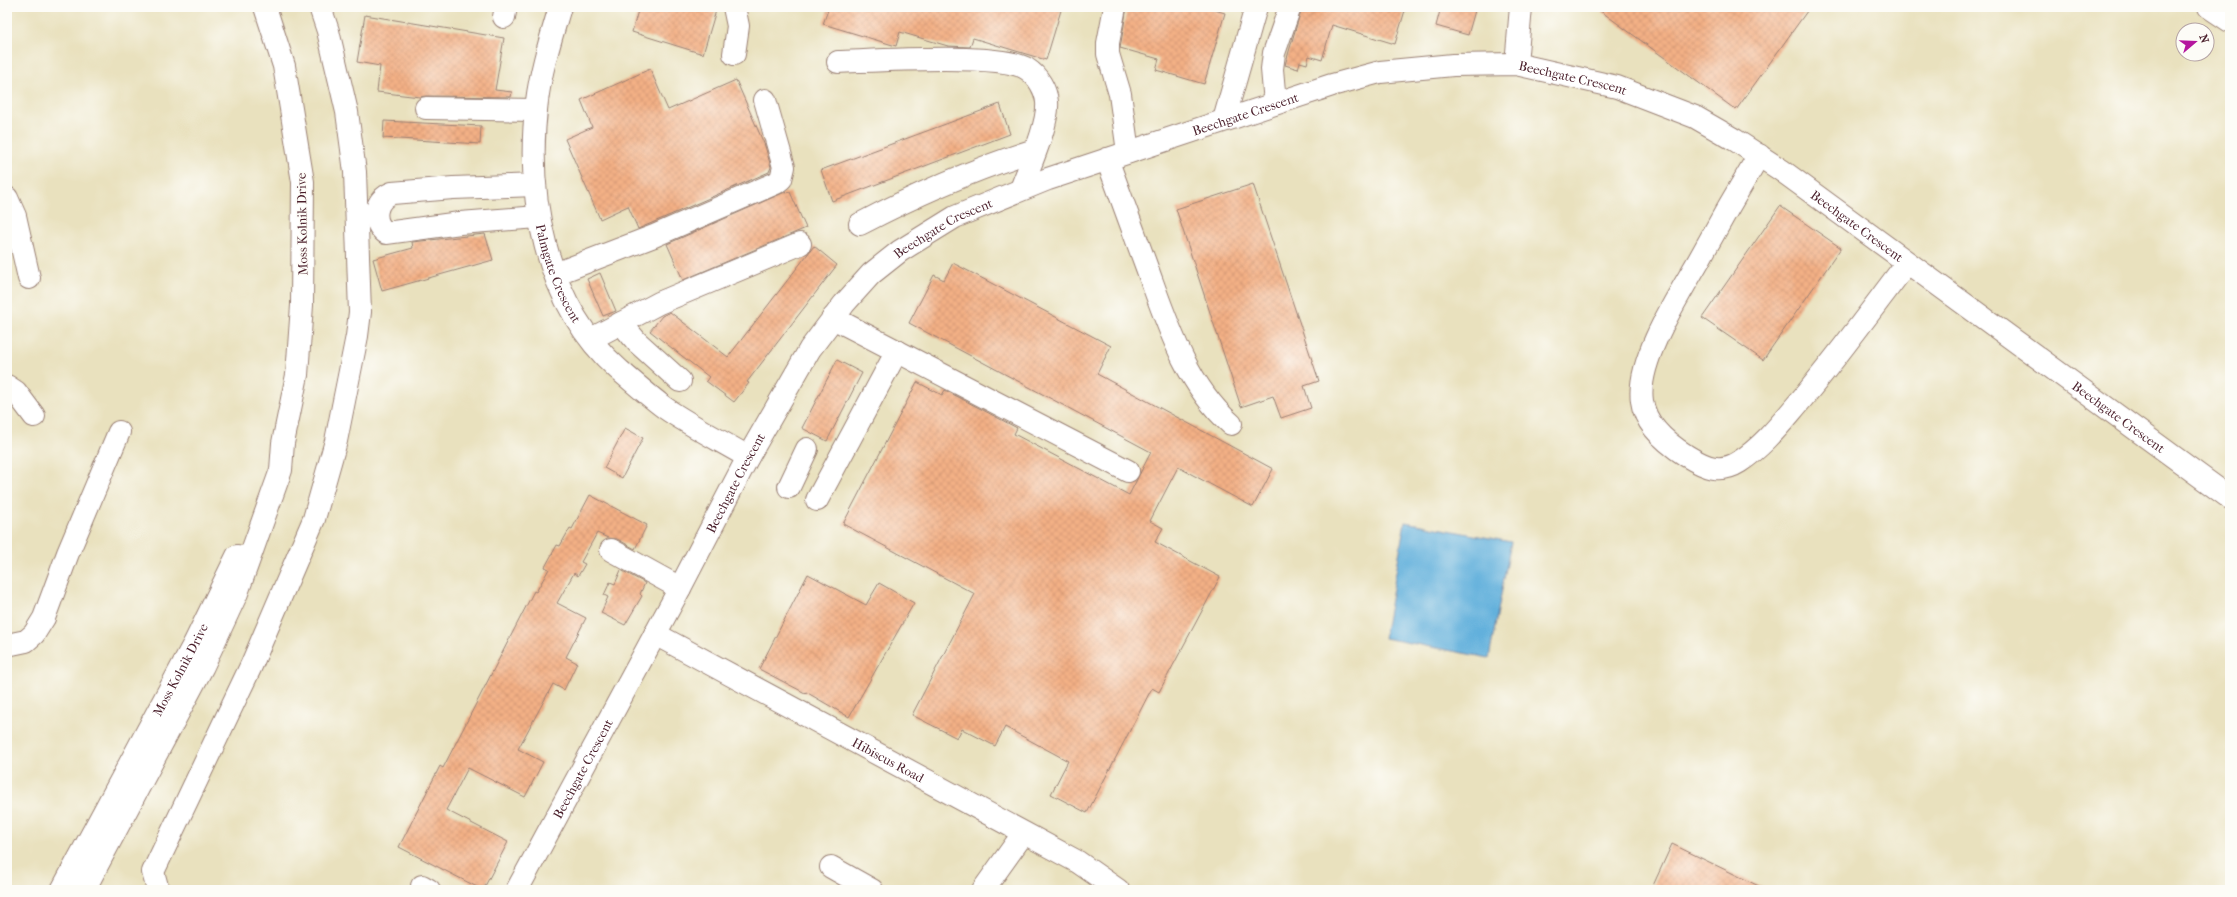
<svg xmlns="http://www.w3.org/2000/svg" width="2237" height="897" viewBox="0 0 2237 897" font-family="'IM FELL French Canon',serif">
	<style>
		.water { fill: #62b0dc; stroke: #566884 }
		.building { fill: url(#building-cross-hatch) }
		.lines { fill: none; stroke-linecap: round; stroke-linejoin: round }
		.minor-casing { stroke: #9a8074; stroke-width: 24 }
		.major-casing { stroke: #9a8074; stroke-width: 24 }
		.minor { stroke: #fff; stroke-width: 22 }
		.major { stroke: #fff; stroke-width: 22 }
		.labels { text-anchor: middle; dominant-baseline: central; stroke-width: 3; stroke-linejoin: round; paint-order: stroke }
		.street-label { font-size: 13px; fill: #4a1f2b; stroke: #fdfcf7 }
	</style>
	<defs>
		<pattern id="building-cross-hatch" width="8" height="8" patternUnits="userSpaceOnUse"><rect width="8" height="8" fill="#f3b085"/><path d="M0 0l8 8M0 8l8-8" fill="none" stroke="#d29773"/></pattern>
	</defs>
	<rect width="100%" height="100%" fill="#fdfcf7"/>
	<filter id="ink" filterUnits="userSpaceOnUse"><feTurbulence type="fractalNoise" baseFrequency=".025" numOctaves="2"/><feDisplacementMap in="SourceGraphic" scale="8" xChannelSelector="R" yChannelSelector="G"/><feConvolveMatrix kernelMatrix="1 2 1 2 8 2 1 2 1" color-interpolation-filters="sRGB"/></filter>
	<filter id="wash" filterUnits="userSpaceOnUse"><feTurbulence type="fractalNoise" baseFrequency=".012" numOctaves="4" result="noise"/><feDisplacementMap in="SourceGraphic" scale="16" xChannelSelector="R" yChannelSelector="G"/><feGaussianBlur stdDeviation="0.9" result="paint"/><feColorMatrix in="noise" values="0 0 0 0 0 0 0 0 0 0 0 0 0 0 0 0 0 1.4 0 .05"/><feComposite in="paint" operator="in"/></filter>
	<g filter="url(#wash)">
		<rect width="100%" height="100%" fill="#e9e1be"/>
		<polygon class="water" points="1405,522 1511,542 1489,658 1384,638"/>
		<g id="blocks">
			<g class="building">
				<polygon points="639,7 717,7 703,54 632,32"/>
				<polygon points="829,7 1062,7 1046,60 973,38 970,47 948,46 900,32 896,46 823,24"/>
				<polygon points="1127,7 1204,7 1225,13 1204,84 1156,70 1159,59 1120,48"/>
				<polygon points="1302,7 1406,7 1395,44 1332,25 1322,60 1309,56 1307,64 1300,62 1298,69 1285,65"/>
				<polygon points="1441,7 1476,7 1468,35 1436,26"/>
				<polygon points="1595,7 1810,7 1736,110"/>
				<polygon points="365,15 504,38 495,90 512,92 511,97 426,96 420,97 377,92 380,66 357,62"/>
				<polygon points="650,69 668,110 736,80 765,146 771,167 769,172 638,229 628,206 600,219 565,139 592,127 581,100"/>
				<polygon points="1000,104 1010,134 832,201 821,170"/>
				<polygon points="384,121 481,126 480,144 383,138"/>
				<polygon points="1253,184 1319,381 1304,386 1311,408 1281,418 1273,396 1241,407 1176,209"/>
				<polygon points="785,192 786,193 790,192 806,228 683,280 667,244"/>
				<polygon points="1780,206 1841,248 1763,360 1702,318"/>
				<polygon points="485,234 493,260 382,291 373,259 413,248 412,242"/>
				<polygon points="814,246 837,265 747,382 749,383 734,402 706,381 709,377 650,331 662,316 670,312 728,357"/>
				<polygon points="953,263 1111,346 1097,374 1273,469 1253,507 1178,467 1150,521 1163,528 1155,542 1220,577 1159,692 1152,688 1087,813 1051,794 1068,761 1005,727 995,746 962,729 957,738 912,715 975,594 843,524 917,382 942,395 945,390 1017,428 1014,434 1129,495 1151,452 909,323 934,275 944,280"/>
				<polygon points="600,273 616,311 603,316 587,279"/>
				<polygon points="837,360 862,373 827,441 802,428"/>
				<polygon points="625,428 643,438 622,478 604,468"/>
				<polygon points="590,495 647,525 635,549 617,539 608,538 597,533 581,562 585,564 578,576 574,573 557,603 586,618 566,657 577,663 564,690 553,684 518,749 543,762 525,797 468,768 446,810 508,842 483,890 399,847 440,766 443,768 534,591 536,592 549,569 545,567 557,545 560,546 570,528 572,529"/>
				<polygon points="621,570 645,583 640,594 642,596 625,625 601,613 608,597 604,595 610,582 615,584"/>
				<polygon points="808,574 866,605 879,583 914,603 849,717 806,692 805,693 759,669"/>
				<polygon points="1672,844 1767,890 1651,890"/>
			</g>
		</g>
	</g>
	<g filter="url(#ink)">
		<use href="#blocks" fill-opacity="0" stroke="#9a8074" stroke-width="1"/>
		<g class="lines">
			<g class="minor-casing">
				<g id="minor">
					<path id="s1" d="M560,7C551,38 541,69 537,101C525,195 545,304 618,369C633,382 649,396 665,408C691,426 721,441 748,457"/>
					<polyline points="1115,7 1108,43 1108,54 1120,94 1128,152"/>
					<polyline points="2209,7 2230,21"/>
					<polyline points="504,17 506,7"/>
					<polyline points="734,54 738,26 734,7"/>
					<path d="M838,62C873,61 1003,52 1027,69C1038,76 1046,90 1047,102C1049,124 1029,167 1021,189"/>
					<polyline points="1516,64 1521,7"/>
					<polyline points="1275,103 1272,69 1274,53 1290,7"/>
					<polyline points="426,108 536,110"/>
					<polyline points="1224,120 1256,7"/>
					<path d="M1759,155C1738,190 1718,225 1699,260C1679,295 1636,361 1642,401C1645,425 1668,444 1687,456C1705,467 1720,474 1739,462C1764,446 1782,422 1801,400C1838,356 1872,309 1907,263"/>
					<path d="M1107,159C1120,195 1134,232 1147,268C1167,323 1186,384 1231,424"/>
					<path d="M535,185L453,188L392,193C374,200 371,222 386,233L460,223L538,217"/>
					<polyline points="7,198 15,216 29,278"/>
					<path d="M860,224C917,194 974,169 1035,150"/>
					<polyline points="555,274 654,236 776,183 781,179 784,167 765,100"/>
					<polyline points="833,318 1128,471"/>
					<polyline points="621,323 637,342 680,381"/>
					<polyline points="591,339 659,303 800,244"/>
					<polyline points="7,386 16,392 34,416"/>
					<polyline points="789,487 807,449"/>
					<polyline points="817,500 897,351"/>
					<polyline points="611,550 680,588"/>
					<path id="s2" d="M655,634L1078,862L1118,890"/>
					<polyline points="7,645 26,641 34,634 44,618 68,553 119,432"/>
					<polyline points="831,867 872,890"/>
					<polyline points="422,886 429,890"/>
					<polyline points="158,890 153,872 251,666 314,519 336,441 357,336 360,312 355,172 347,112 328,31 320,7"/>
					<path id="s3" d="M517,890L680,588L748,457L810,349L844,304L871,274L900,251L955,217L1048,179L1332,85L1380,72L1453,65L1516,64L1617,87L1695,117L1735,140L1781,170L2230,498"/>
					<polyline points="983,890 1023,834"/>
				</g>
			</g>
			<g class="major-casing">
				<g id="major">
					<path id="s4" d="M62,890L194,644L237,556"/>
					<polyline points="84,890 203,666 237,593 281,470 283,443 297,375 302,305 303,182 284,66 265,7"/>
				</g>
			</g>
			<use href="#minor" class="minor"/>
			<use href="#major" class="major"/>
		</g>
	</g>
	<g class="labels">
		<g class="street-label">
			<text stroke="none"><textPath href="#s3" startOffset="1458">Beechgate Crescent</textPath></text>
			<text stroke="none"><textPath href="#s3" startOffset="1122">Beechgate Crescent</textPath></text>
			<text transform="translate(302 224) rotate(-91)">Moss Kolnik Drive</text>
			<text stroke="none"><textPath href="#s3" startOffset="1782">Beechgate Crescent</textPath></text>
			<text stroke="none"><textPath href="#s3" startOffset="798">Beechgate Crescent</textPath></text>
			<text stroke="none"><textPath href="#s1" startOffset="273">Palmgate Crescent</textPath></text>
			<text stroke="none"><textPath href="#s3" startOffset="2106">Beechgate Crescent</textPath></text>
			<text stroke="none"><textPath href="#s3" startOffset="462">Beechgate Crescent</textPath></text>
			<text stroke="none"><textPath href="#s4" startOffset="250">Moss Kolnik Drive</textPath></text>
			<text stroke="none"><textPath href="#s2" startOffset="265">Hibiscus Road</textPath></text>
			<text stroke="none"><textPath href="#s3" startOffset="138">Beechgate Crescent</textPath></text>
		</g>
	</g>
	<rect width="2237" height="897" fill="none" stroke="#fdfcf7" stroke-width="24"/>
	<g transform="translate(2195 42) rotate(71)"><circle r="19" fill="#fdfcf7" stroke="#b5a4a5"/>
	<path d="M0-3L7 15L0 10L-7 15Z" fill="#b5179e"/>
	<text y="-6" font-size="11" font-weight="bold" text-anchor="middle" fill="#4a1f2b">N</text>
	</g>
</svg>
